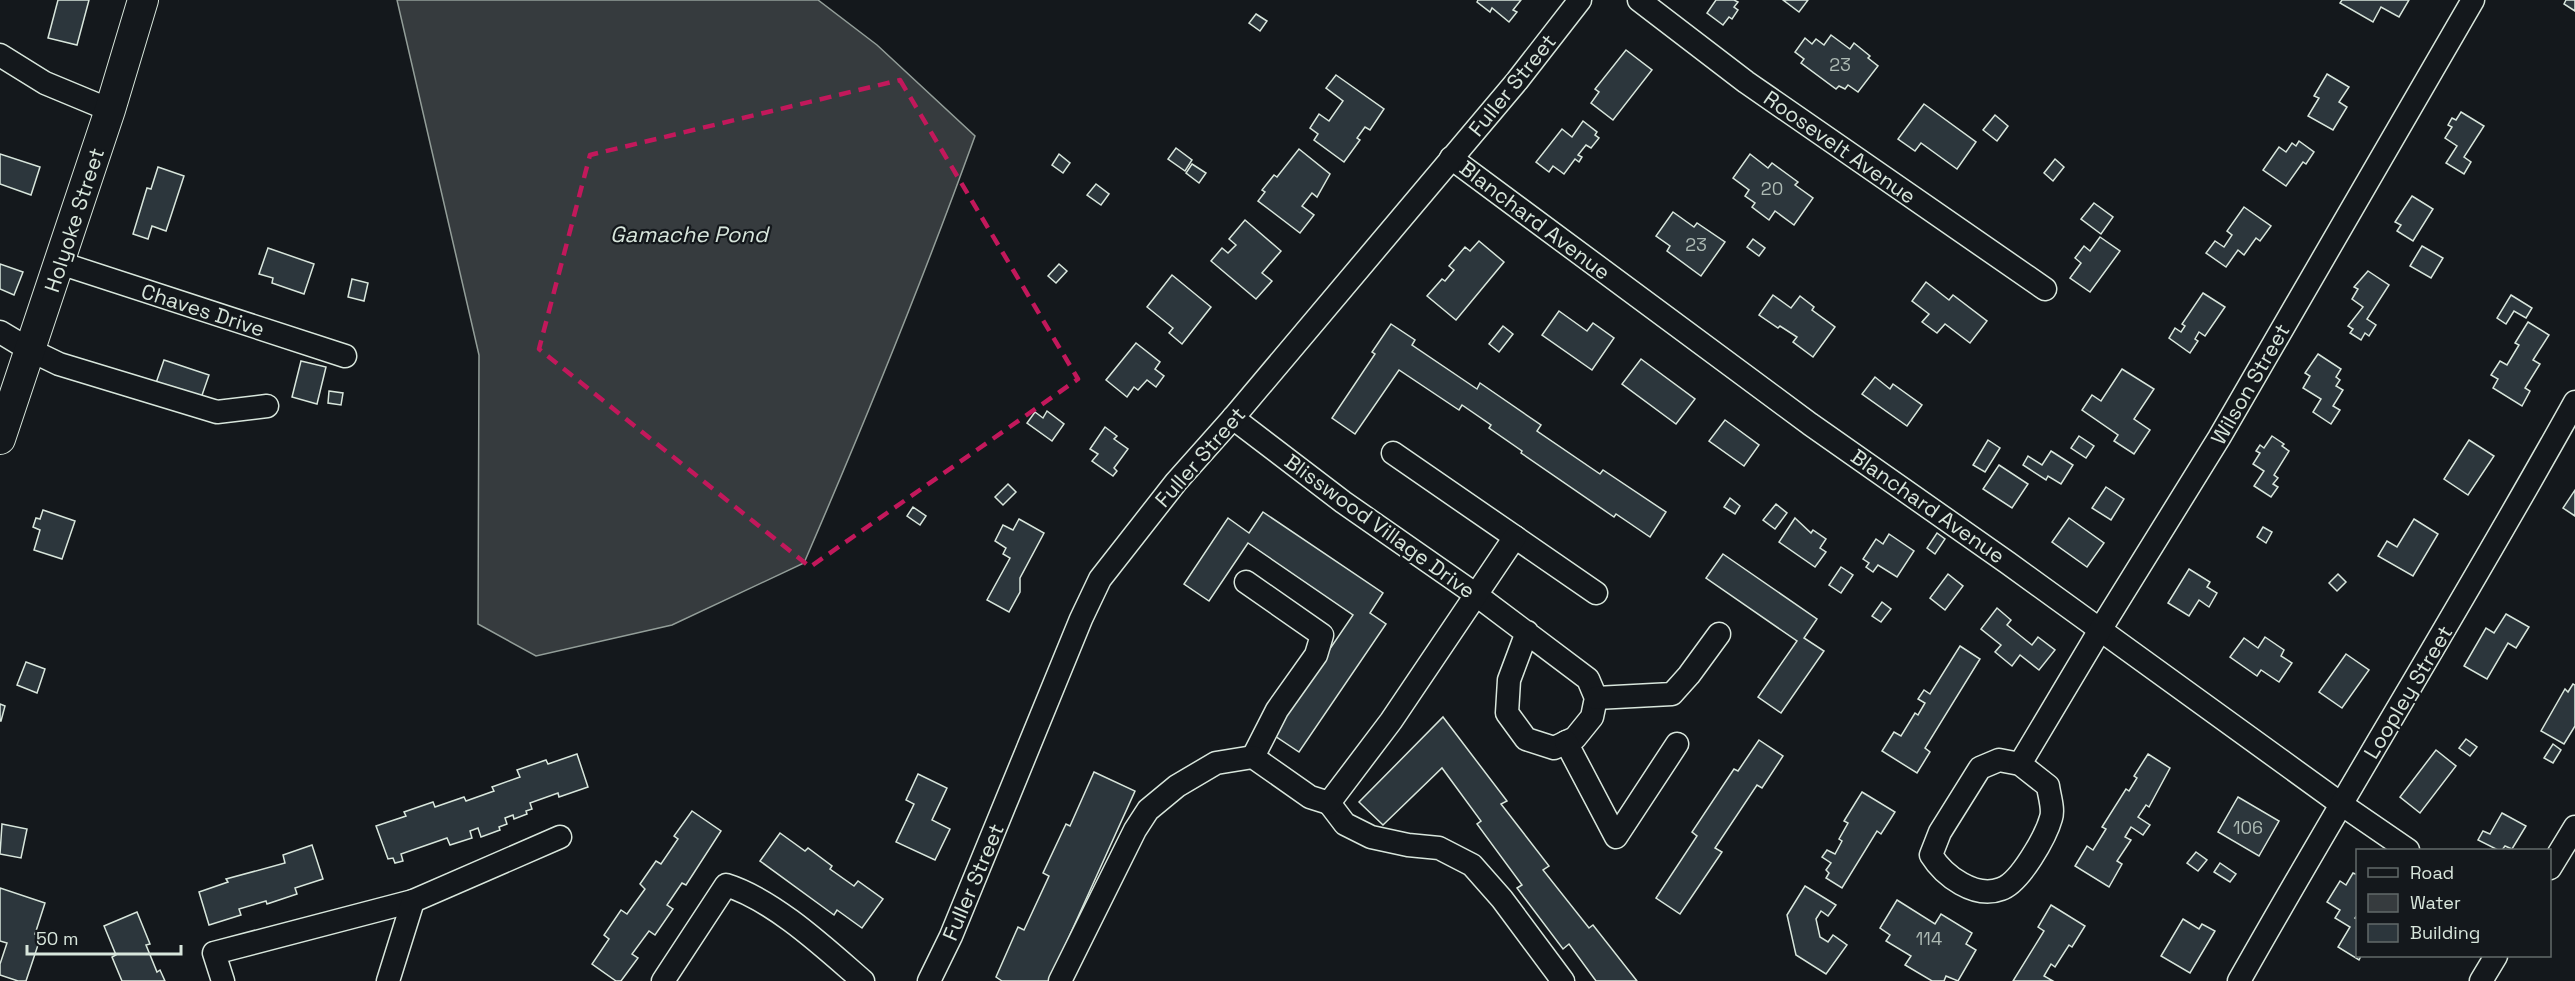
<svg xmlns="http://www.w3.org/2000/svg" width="2575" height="981" viewBox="0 0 2575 981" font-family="'Space Grotesk',sans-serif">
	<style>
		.water { fill: #363b3e; stroke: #939e99; stroke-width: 1.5 }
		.building { fill: #2c363c; stroke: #d8e6dc; stroke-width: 1.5 }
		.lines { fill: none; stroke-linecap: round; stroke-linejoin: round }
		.minor-casing { stroke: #d8e6dc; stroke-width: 25 }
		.major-casing { stroke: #d8e6dc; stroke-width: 32 }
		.minor { stroke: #14181c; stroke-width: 22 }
		.major { stroke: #14181c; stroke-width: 30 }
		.marked { fill: none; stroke: #c2185b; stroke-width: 4.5; stroke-dasharray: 12 8; stroke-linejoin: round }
		.labels { text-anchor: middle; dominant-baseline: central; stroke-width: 4.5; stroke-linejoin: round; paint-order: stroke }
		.number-label { font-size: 18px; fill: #adbab4 }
		.street-label { font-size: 21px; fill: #d8e6dc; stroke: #14181c }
		.water-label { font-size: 22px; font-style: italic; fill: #d8e6dc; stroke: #14181c }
	</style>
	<rect width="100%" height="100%" fill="#14181c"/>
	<path class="water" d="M397,0H818L877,45L975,136C923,280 865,422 804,563L672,625L536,656L478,624L479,355Z"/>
	<g class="building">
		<polygon points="58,0 89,0 77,45 48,38"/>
		<polygon points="1478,0 1521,0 1513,10 1517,12 1509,22 1492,8 1490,12 1477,2"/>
		<polygon points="1716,0 1734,0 1738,2 1734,7 1738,10 1732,19 1729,17 1723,25 1707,13"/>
		<polygon points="1783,0 1808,0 1799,12"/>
		<polygon points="2342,0 2409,0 2399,17 2381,7 2373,22 2340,3"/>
		<polygon points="2566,0 2575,0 2575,11 2564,4"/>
		<polygon points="1256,14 1267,21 1260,31 1249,23"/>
		<polygon points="1831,35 1850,49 1854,43 1870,56 1868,58 1878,66 1858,92 1848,85 1845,89 1839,86 1836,89 1801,63 1804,59 1795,52 1805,38 1812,44 1816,39 1824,45"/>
		<polygon points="1626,50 1652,70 1613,120 1591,103 1599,92 1595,89"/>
		<polygon points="2327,74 2349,87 2339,102 2347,107 2333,130 2308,116 2319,98 2314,96"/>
		<polygon points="1336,75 1384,109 1370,130 1365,127 1357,138 1360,140 1344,162 1314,140 1318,134 1310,128 1319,114 1329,121 1343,101 1326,88"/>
		<polygon points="1924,104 1976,142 1957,169 1921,143 1915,151 1898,139"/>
		<polygon points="2461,112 2484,126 2464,157 2471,162 2464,174 2446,163 2457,146 2445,138 2452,127 2448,125 2452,118 2456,120"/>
		<polygon points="1995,115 2008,126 1997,141 1983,130"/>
		<polygon points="1583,121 1597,132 1595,135 1599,138 1591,148 1586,145 1578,155 1582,157 1579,162 1575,159 1564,174 1553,166 1549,172 1536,162 1562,129 1572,137"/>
		<polygon points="2299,141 2314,152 2306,164 2303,162 2286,186 2263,170 2279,147 2286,152 2292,143 2296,146"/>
		<polygon points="1176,148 1192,160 1185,171 1168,159"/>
		<polygon points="1299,149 1330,174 1317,197 1312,193 1302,206 1314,215 1300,233 1258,201 1265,192 1262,190 1274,175 1277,177"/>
		<polygon points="0,154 40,167 31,195 0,184"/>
		<polygon points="1059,154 1070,163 1063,173 1052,165"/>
		<polygon points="1750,154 1768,168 1772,163 1798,182 1795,185 1813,198 1794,225 1775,211 1769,220 1752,207 1755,203 1745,196 1749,190 1733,178"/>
		<polygon points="2055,159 2064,167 2053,181 2044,173"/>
		<polygon points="1192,164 1206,173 1199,183 1186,173"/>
		<polygon points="158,167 184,176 166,231 152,226 148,239 133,234 147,188 151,189"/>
		<polygon points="1096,184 1109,194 1101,205 1087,195"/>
		<polygon points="2412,196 2433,209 2413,241 2397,231 2401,225 2395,222"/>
		<polygon points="2094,203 2113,217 2101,234 2081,219"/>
		<polygon points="2244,207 2271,226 2260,241 2256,238 2244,255 2238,250 2226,267 2206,253 2215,241 2224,247 2232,235 2227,231"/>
		<polygon points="1673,212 1694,227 1697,223 1725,242 1701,276 1667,251 1670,246 1656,236"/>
		<polygon points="1245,220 1281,251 1262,273 1272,281 1256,299 1211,261 1222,248 1228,253 1236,245 1229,239"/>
		<polygon points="2100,237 2120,251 2090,292 2070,278 2081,263 2075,258 2084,246 2090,251"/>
		<polygon points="1753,239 1765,248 1759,256 1747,247"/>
		<polygon points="1479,241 1504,262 1456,320 1427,296 1442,279 1445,281 1454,270 1449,266 1465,247 1470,251"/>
		<polygon points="2422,246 2443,258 2431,278 2410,266"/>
		<polygon points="268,248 314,264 304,294 272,283 273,278 259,274"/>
		<polygon points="0,264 23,272 14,295 0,289"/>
		<polygon points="1059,264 1067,271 1056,283 1048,276"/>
		<polygon points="2368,271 2389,285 2367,319 2376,325 2369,336 2365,333 2361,340 2350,333 2353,329 2348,326 2363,307 2352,299 2358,289 2354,287"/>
		<polygon points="1172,275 1211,307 1182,344 1169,333 1173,328 1147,307"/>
		<polygon points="352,279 368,283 364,301 348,297"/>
		<polygon points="1926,282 1949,300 1953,295 1987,321 1970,343 1945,324 1937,333 1922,322 1929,314 1912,301"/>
		<polygon points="2203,293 2225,307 2205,336 2199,332 2195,339 2198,341 2190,353 2169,338 2175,328 2181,332 2185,326 2182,324"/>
		<polygon points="1773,295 1791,308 1800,296 1814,307 1812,310 1835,327 1813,357 1793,342 1797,337 1780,326 1778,328 1759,315"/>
		<polygon points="2511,295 2532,308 2526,318 2514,311 2506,324 2497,318"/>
		<polygon points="1559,311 1587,331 1593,323 1614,338 1592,370 1542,335"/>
		<polygon points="2528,322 2549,335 2533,360 2540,364 2525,388 2530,391 2522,406 2493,388 2498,379 2491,375 2500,361 2507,365 2519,345 2515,343"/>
		<polygon points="1391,324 1415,340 1412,345 1477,389 1480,383 1541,425 1537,431 1600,474 1603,470 1666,512 1650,537 1616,514 1614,517 1521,453 1522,451 1489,428 1491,425 1462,405 1459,410 1399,370 1355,434 1332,418 1375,354 1372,352"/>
		<polygon points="1503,326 1513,334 1499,352 1489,344"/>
		<polygon points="1136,343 1160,362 1155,369 1164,376 1156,387 1147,380 1138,390 1134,387 1127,397 1106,380"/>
		<polygon points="2318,354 2341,369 2336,377 2340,380 2336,386 2343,390 2333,406 2340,410 2331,424 2313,412 2321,399 2303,388 2310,376 2305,373"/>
		<polygon points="1641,359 1695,399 1676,424 1622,384"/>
		<polygon points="164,360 209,375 200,401 156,383"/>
		<polygon points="301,361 326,367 317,404 292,397"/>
		<polygon points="2122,369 2154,389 2134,419 2150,430 2134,454 2114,441 2118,435 2082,410 2092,395 2101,401"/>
		<polygon points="1875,377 1890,389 1893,384 1922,405 1907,426 1862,394"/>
		<polygon points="329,391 343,393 341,405 328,403"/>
		<polygon points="1047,411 1064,424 1052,441 1027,423 1035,412 1043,418"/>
		<polygon points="1725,420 1759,445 1744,466 1709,441"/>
		<polygon points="1105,427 1117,436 1114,439 1128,449 1114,468 1117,471 1113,476 1092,461 1098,454 1090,449"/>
		<polygon points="2079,436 2094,446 2086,458 2071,448"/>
		<polygon points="2272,436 2284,444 2282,446 2289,451 2274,475 2278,478 2273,484 2278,487 2271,497 2254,486 2264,471 2253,464 2260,453 2256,451 2260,445 2264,448"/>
		<polygon points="1988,440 2000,448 1985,472 1973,465"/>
		<polygon points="2469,440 2494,456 2468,495 2444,479"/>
		<polygon points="2051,451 2073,465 2061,484 2048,476 2046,480 2023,465 2028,456 2042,465"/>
		<polygon points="1999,465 2028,484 2012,508 1983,489"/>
		<polygon points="1008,484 1016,492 1003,505 995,497"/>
		<polygon points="2106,487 2124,499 2111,520 2092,508"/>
		<polygon points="2575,490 2575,516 2563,508"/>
		<polygon points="1730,498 1740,506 1735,514 1724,507"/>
		<polygon points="1776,504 1787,513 1775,529 1763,520"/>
		<polygon points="913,507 926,516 920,525 907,516"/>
		<polygon points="43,510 75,521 62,559 34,550 40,530 33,527 36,518 40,519"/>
		<polygon points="1263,512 1383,593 1370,613 1386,624 1299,752 1272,734 1353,615 1248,543 1209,601 1184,584 1228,518 1249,533"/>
		<polygon points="1795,518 1811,533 1813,530 1826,539 1820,548 1826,552 1815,567 1779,542"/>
		<polygon points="2069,518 2104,543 2087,567 2052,542"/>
		<polygon points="1019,519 1044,533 1020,578 1020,592 1009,612 987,600 1010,558 1003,554 1006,548 995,541 1003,525 1013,530"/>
		<polygon points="2414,519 2438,534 2413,576 2378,556 2387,541 2397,547"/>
		<polygon points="2263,527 2272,532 2266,543 2257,537"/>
		<polygon points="1937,533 1945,539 1935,554 1927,548"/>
		<polygon points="1889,534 1914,551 1897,577 1878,565 1873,572 1866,567 1869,563 1863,559 1876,539 1883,544"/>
		<polygon points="1723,554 1817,619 1804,638 1824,651 1781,713 1758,697 1797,641 1706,578"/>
		<polygon points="1841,567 1853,575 1841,593 1829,585"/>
		<polygon points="2189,569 2210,582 2207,587 2217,593 2209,607 2199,600 2189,616 2168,603"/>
		<polygon points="1948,574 1963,586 1945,610 1930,598"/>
		<polygon points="2338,574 2346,582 2337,591 2329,583"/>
		<polygon points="1882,602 1891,609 1881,622 1872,616"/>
		<polygon points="1997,608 2011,620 2007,625 2032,645 2038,637 2055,650 2039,670 2020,655 2012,666 1995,652 2001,645 1981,629"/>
		<polygon points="2506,614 2529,627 2516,648 2508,643 2487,679 2464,666 2486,628 2494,633"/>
		<polygon points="2265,637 2284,650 2281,656 2292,663 2279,682 2261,670 2257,676 2230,657 2244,638 2258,648"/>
		<polygon points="1960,646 1980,659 1925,748 1930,752 1917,773 1882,751 1894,732 1901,736 1915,713 1918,715 1925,703 1918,699 1924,690 1930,694"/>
		<polygon points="2346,654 2369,670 2342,708 2319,692"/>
		<polygon points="26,662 45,669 37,693 17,685"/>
		<polygon points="2573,684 2575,685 2575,726 2564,744 2541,731 2565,689 2568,692"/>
		<polygon points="0,704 5,706 1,721 0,721"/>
		<polygon points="1443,717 1507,801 1501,804 1549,866 1543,870 1589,928 1593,925 1637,981 1596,981 1569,944 1563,949 1517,888 1522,885 1477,824 1481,821 1442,768 1383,825 1359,802"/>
		<polygon points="2466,739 2477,747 2470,756 2459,748"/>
		<polygon points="1759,740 1783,756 1762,788 1757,785 1715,848 1722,852 1680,914 1656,898 1697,836 1692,832 1734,769 1738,771"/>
		<polygon points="2553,744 2561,750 2553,763 2544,758"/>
		<polygon points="2436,750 2456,766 2420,813 2400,797"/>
		<polygon points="577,754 588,787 559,797 558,793 530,803 532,809 526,811 527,814 514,819 513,815 505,818 507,824 499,827 500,830 481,837 478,828 470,831 472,838 450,845 447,838 401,854 403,861 395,863 393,858 388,859 376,826 406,816 404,812 433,802 435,807 464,797 466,801 494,791 492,787 520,777 517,770 546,760 548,764"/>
		<polygon points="2148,754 2170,768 2149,807 2146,805 2138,817 2150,825 2143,835 2131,827 2125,837 2131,840 2117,861 2122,864 2109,887 2075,866 2087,846 2093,850 2106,829 2102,827 2126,789 2129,791 2137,778 2134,776"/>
		<polygon points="1094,772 1135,791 1049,981 1002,981 996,977 1018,927 1024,930 1049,876 1043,873 1066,824 1070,826"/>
		<polygon points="918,774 947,788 932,820 950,829 935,860 896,842 914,804 906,800"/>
		<polygon points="1862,792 1895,812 1881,834 1877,831 1842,888 1826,878 1829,873 1826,870 1831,863 1822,857 1827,850 1835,854 1842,841 1839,839 1848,823 1844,821"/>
		<polygon points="2238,797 2279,821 2259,856 2218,832"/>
		<polygon points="692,811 721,831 686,885 682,883 667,905 673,909 655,935 649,931 632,954 638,958 621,981 616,981 592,964 609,939 604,935 621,910 627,914 645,889 640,884 656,861 661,864 678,839 674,836"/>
		<polygon points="2502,813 2526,826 2512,849 2505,846 2502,850 2498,850 2478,840 2483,831 2490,834"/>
		<polygon points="2,824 27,829 21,858 0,854"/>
		<polygon points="780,833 805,851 808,848 832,866 830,869 854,886 858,881 883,899 862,928 837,910 834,915 760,861"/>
		<polygon points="312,845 323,879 295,888 297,894 267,904 266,901 239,909 241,915 209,925 199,892 228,882 226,879 285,863 283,855"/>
		<polygon points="2196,852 2207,860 2198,871 2187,863"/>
		<polygon points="2220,863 2236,874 2230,882 2214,872"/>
		<polygon points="2353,873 2358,875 2358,914 2355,918 2358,920 2358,956 2361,956 2359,960 2338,947 2350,927 2335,918 2340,910 2327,902 2340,881 2346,885"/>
		<polygon points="1805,886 1836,905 1828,916 1821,911 1816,919 1820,937 1828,942 1833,935 1847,945 1826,974 1796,955 1787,915"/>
		<polygon points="0,888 45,903 35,934 41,936 26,981 18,981 0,975 0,964 7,943 0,941"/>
		<polygon points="1897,900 1935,924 1941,914 1972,933 1966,944 1976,950 1958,981 1946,976 1944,981 1932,981 1905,965 1911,956 1886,941 1890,935 1880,928"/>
		<polygon points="2051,905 2085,926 2072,947 2069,945 2055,967 2051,964 2044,976 2053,981 2013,981 2044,931 2038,927"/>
		<polygon points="137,912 150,944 146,945 157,972 160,970 165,981 122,981 112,957 116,955 104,926"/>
		<polygon points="2183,919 2199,929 2202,924 2215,931 2190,973 2161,956"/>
	</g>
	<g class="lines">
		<g class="minor-casing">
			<g id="minor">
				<polyline points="1639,0 1746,82 2045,289"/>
				<polyline points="0,55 45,83 110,110"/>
				<polyline points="1451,158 1810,424 2008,563 2341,804 2408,850"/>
				<polyline points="60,263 345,356"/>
				<polyline points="0,332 30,350 59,364 217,412 267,406"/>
				<polyline points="1233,418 1343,502 1475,594 1588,679 1596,698 1592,717 1575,738 1554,748 1526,739 1507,713 1509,680 1527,632"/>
				<polyline points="1393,453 1596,593"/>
				<polyline points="1246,582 1322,635 1316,655 1277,710 1253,757"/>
				<polyline points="1596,698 1672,694 1689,675 1719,634"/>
				<polyline points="1566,742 1616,837 1677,744"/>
				<path d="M1999,760L2020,764L2048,786C2049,795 2054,809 2051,818C2046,836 2020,883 2001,889C1975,899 1944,876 1931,855L1940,832L1980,768Z"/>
				<polyline points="2020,764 2100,630 2219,438 2473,0"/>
				<polyline points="1329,803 1345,824 1371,837 1408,845 1439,848 1472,865 1502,899 1563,981"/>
				<polyline points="2550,868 2575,827"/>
				<polyline points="223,981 214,953 413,901"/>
				<polyline points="388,981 413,901 560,837"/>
				<path d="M663,981L726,885C774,900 825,948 863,981"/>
				<polyline points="929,981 951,936 1081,619 1100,579 1176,482 1233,418 1517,81 1580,0"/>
				<polyline points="1060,981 1135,830 1148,810 1177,786 1216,763 1253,757 1310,797 1329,803 1391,721 1515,537"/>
				<path d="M2239,981C2349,786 2467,597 2575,402"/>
				<polyline points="2481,981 2496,956"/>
			</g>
		</g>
		<g class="major-casing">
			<polyline id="major" points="0,439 110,110 143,0"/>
		</g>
		<use href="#minor" class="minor"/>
		<use href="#major" class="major"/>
	</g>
	<path class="marked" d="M900,80L1078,379L810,567L539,349L590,155Z"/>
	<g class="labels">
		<g class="number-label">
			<text x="1840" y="64">23</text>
			<text x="1772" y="188">20</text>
			<text x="1696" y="244">23</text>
			<text x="2248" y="827">106</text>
			<text x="1929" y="938">114</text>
		</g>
		<g class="street-label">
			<text transform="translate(1512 85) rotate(-51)">Fuller Street</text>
			<text transform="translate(1840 147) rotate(35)">Roosevelt Avenue</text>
			<text transform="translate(74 220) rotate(-72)">Holyoke Street</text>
			<text transform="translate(1535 220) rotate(37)">Blanchard Avenue</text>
			<text transform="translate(203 310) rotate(18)">Chaves Drive</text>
			<text transform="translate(2250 384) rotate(-60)">Wilson Street</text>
			<text transform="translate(1200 457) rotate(-49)">Fuller Street</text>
			<text transform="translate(1928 506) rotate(35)">Blanchard Avenue</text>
			<text transform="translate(1380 526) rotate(36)">Blisswood Village Drive</text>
			<text transform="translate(2408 692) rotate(-59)">Loopley Street</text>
			<text transform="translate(973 882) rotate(-67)">Fuller Street</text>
		</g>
		<g class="water-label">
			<text x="689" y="234">Gamache Pond</text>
		</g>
	</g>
	<rect x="2356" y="849" width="195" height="108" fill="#14181c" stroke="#626a69" stroke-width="1.5"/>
	<rect x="2368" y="868" width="30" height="9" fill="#14181c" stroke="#626a69" stroke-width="1.5"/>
	<text x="2410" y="879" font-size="18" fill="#d8e6dc">Road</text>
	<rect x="2368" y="894" width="30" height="18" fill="#363b3e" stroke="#626a69" stroke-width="1.5"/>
	<text x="2410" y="909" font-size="18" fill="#d8e6dc">Water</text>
	<rect x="2368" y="924" width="30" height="18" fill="#2c363c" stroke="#626a69" stroke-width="1.5"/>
	<text x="2410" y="939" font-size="18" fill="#d8e6dc">Building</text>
	<path d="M27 945v9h154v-9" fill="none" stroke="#d8e6dc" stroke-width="3"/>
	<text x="36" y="945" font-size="18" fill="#d8e6dc" stroke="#14181c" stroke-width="4.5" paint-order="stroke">50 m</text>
</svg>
